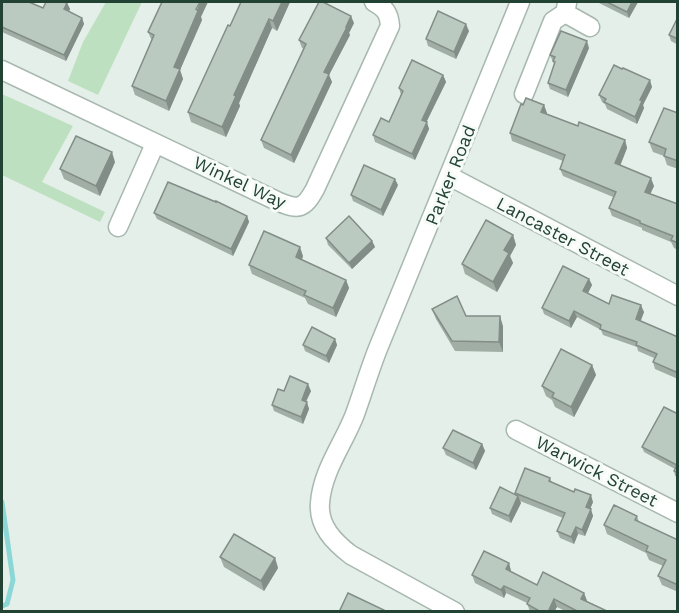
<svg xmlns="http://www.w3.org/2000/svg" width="679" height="613" viewBox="0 0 679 613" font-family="'Work Sans',sans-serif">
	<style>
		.green { fill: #bde1c0 }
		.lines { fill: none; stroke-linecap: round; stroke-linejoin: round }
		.stream { stroke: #8ad7d5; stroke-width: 5 }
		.minor-casing { stroke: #a7b8af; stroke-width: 21 }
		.minor { stroke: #fff; stroke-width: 18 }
		.wall { fill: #a0aea6 }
		.shaded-wall { fill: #828d87 }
		.building { fill: #bacac1; stroke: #828d87; stroke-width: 1.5 }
		.labels { text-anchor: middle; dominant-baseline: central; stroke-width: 6; stroke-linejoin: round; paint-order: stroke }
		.street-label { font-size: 18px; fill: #224334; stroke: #f6fbf8 }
	</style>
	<rect width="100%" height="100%" fill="#e5efe9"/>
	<g class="green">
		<polygon points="106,2 142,2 98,95 68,81 83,42"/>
		<polygon points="2,94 73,126 42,182 105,212 100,222 2,175"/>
	</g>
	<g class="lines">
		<polyline class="stream" points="2,502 13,580 7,604 2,606"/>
		<g class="minor-casing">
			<g id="minor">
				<polyline points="567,3 565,13 590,27"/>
				<path d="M2,70L279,202C299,210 304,209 315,189L390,26C389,13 385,8 374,2"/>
				<polyline points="524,94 553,21 565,13"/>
				<polyline points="449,176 678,296"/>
				<polyline points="118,227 155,144"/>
				<polyline points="516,430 678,513"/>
				<path d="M455,612L351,555C334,542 318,526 320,503C322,471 344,443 355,414C363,392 370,368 379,346C425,231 474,117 520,2"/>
			</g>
		</g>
		<use href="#minor" class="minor"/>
	</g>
	<g class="wall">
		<polygon points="2,2 43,8 67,3 70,9 69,11 82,18 84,24 66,61 2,32"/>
		<polygon points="241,2 290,2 277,31 272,28 239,103 240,106 226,137 191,122 188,112 230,26"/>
		<polygon points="597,2 638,2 629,18"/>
		<polygon points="201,17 202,20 180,70 183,79 169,111 135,95 132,86 152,41 148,32"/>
		<polygon points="678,17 678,45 671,41 669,35"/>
		<polygon points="354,23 349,33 350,35 329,75 332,82 294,163 264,148 261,140 304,49 302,48 299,40"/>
		<polygon points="469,31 456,59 428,46 426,39"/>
		<polygon points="589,48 568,97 550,89 548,83 554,64 550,55"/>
		<polygon points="443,75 446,82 426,122 429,129 415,160 375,142 373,135 389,122 401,95 399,88"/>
		<polygon points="652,87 643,105 644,108 637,124 607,109 605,104 602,102 599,95"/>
		<polygon points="523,105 544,105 547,114 578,126 625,140 627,148 620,166 654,186 650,194 678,204 678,250 674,248 671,242 642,230 642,228 612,216 609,208 613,197 563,176 560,169 563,161 512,141 510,133"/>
		<polygon points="678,113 678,169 667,165 664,156 653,152 649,142"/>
		<polygon points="115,162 100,196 64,179 60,169"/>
		<polygon points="398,185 383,216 353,201 351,195"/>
		<polygon points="154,213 247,216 249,222 233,256 157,219"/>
		<polygon points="513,235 516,245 510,256 513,263 497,292 465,274 462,264"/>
		<polygon points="326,238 372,241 375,247 352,269 328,245"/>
		<polygon points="303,256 302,260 346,280 349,288 336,317 308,304 305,298 252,274 249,265"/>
		<polygon points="589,279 592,285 588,293 609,304 644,312 640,321 678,337 678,379 655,369 653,362 654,358 638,351 637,347 603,335 601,330 577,317 571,328 544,314 542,308"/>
		<polygon points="432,309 466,316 503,326 503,352 455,351 436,319"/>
		<polygon points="335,339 337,345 329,363 305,351 303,345"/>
		<polygon points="592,365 596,375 574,417 555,407 552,400 546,396 542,386"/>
		<polygon points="284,391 311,391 306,401 309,409 303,424 274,411 272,405"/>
		<polygon points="678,414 678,477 675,476 674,471 675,469 644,452 642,447"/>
		<polygon points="482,444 485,451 476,470 446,455 443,448"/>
		<polygon points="550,478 552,483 593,502 590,509 593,516 585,536 578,534 574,544 560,538 557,531 563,518 520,501 521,503 511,523 492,514 490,508 516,495 515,493"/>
		<polygon points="637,516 639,522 678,540 678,592 662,585 658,576 663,566 649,560 646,553 607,534 604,525"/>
		<polygon points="220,557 275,558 278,568 264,591 224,567"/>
		<polygon points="509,563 511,572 537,585 584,593 587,601 609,612 567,612 557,607 554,612 530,612 527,603 506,593 504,598 475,583 472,575"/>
	</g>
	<g class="shaded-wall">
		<polygon points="200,2 208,2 201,17 202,20 180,70 183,79 169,111 166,101 174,67"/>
		<polygon points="282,2 290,2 277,31 273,21"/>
		<polygon points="632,2 638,2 629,18 627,12"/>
		<polygon points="67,3 70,9 67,15 64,9"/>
		<polygon points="351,16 354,23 349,33 350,35 329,75 332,82 294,163 291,155 324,72"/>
		<polygon points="82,18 84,24 66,61 64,55"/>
		<polygon points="269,19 272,28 239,103 240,106 226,137 222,127 234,95"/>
		<polygon points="466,24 469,31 456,59 454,52"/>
		<polygon points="587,41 589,48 568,97 566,90"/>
		<polygon points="443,75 446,82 424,127 422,120"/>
		<polygon points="650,80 652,87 643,105 644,108 637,124 635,117 640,100"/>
		<polygon points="544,105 547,113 544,120 541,112"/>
		<polygon points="427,122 429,129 415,160 412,154"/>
		<polygon points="625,140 627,148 618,171 615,163"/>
		<polygon points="112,152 115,162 100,196 96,186"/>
		<polygon points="651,178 654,186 648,199 645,192"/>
		<polygon points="395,179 398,185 383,216 381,210"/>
		<polygon points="247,216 249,222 233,256 231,249"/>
		<polygon points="513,235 516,245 510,256 513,263 497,292 493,282 504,250"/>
		<polygon points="372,241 375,247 352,269 349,263"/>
		<polygon points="300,247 303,256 299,266 296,257"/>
		<polygon points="589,279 592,285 586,297 583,291"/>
		<polygon points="346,280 349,288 336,317 333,308"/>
		<polygon points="641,305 644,312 639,326 636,319"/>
		<polygon points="574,311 577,317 571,328 569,321"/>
		<polygon points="500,316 503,326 503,352 499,342"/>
		<polygon points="335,339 337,345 329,363 326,356"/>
		<polygon points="592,365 596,375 574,417 571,407"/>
		<polygon points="308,384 311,391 304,406 302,400"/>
		<polygon points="307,402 309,409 303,424 301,417"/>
		<polygon points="482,444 485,451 476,470 473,463"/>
		<polygon points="591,495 593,502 588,514 586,507"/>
		<polygon points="518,496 521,503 511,523 509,516"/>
		<polygon points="591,509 593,516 585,536 582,530"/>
		<polygon points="576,527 578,534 574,544 571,537"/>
		<polygon points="275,558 278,568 264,591 261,581"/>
		<polygon points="509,563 511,571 508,577 506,569"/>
		<polygon points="504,586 506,593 504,598 501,590"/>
		<polygon points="584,593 587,601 584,606 581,599"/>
		<polygon points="554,599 557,607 554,612 548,612"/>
	</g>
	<g class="building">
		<polygon points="2,2 29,2 43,8 46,2 64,2 67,3 64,9 82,18 64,55 2,27"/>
		<polygon points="162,2 200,2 196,9 198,11 174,67 180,69 166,101 132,86 154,35 148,32"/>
		<polygon points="241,2 282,2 273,21 269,19 234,95 236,96 222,127 188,112 228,25 230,26"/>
		<polygon points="319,2 323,2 351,16 346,27 347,27 324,72 329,74 291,155 261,140 306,44 299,40"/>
		<polygon points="607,2 632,2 627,12"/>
		<polygon points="438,11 466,24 454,52 426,39"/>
		<polygon points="678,17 678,39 669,35"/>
		<polygon points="561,31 587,41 566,90 548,83 555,62 553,61 555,57 550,55"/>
		<polygon points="412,60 443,75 422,120 427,122 412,154 373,135 381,118 389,122 403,91 399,88"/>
		<polygon points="614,65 622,69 623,68 650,80 640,100 642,101 635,117 604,102 606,99 599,95"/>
		<polygon points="526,98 544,105 541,112 578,126 579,122 625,140 615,163 651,178 645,192 678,204 678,243 671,240 673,236 640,223 640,221 609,208 616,192 560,169 565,155 510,133 521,104 523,105"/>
		<polygon points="664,108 678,113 678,161 664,156 666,149 649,142"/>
		<polygon points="76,136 112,152 96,186 60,169"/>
		<polygon points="364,165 395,179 381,210 351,195"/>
		<polygon points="168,182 216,202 216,201 247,216 231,249 154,213"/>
		<polygon points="349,216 372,241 349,263 326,238"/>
		<polygon points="486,220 513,235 504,250 509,253 493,282 462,264"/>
		<polygon points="264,231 300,247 296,257 346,280 333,308 304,295 306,291 249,265"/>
		<polygon points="563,266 589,279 583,291 609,304 612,295 641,305 636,319 678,337 678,368 676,372 653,362 657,354 636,345 637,342 600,329 601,325 574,311 569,321 542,308"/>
		<polygon points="457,296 466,316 500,316 499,342 452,341 432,309"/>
		<polygon points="312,327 335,339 326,356 303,345"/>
		<polygon points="561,349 592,365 571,407 552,397 554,393 542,386"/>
		<polygon points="290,376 308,384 302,400 307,402 301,417 272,405 278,389 284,391"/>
		<polygon points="664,407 678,414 678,473 674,471 677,465 642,447"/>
		<polygon points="453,430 482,444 473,463 443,448"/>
		<polygon points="525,468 550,478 549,481 574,492 575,489 591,495 586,507 591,509 582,530 576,527 571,537 557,531 565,513 515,493"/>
		<polygon points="500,487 518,496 509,516 490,508"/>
		<polygon points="614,505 637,516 635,520 678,540 678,585 658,576 666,560 646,551 648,546 604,525"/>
		<polygon points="234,534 275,558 261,581 220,557"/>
		<polygon points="484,551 509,563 506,569 537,585 543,572 584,593 581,599 609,612 579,612 554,599 548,612 541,612 527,604 530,598 504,586 501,590 472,575"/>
		<polygon points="348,593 384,610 383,612 339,612"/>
	</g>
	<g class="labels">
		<g class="street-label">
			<text transform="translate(450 175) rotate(-68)">Parker Road</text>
			<text transform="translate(240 182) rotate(25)">Winkel Way</text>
			<text transform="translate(563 236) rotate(28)">Lancaster Street</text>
			<text transform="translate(597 471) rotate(27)">Warwick Street</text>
		</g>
	</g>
	<rect width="679" height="613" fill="none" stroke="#224334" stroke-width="6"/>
</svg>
